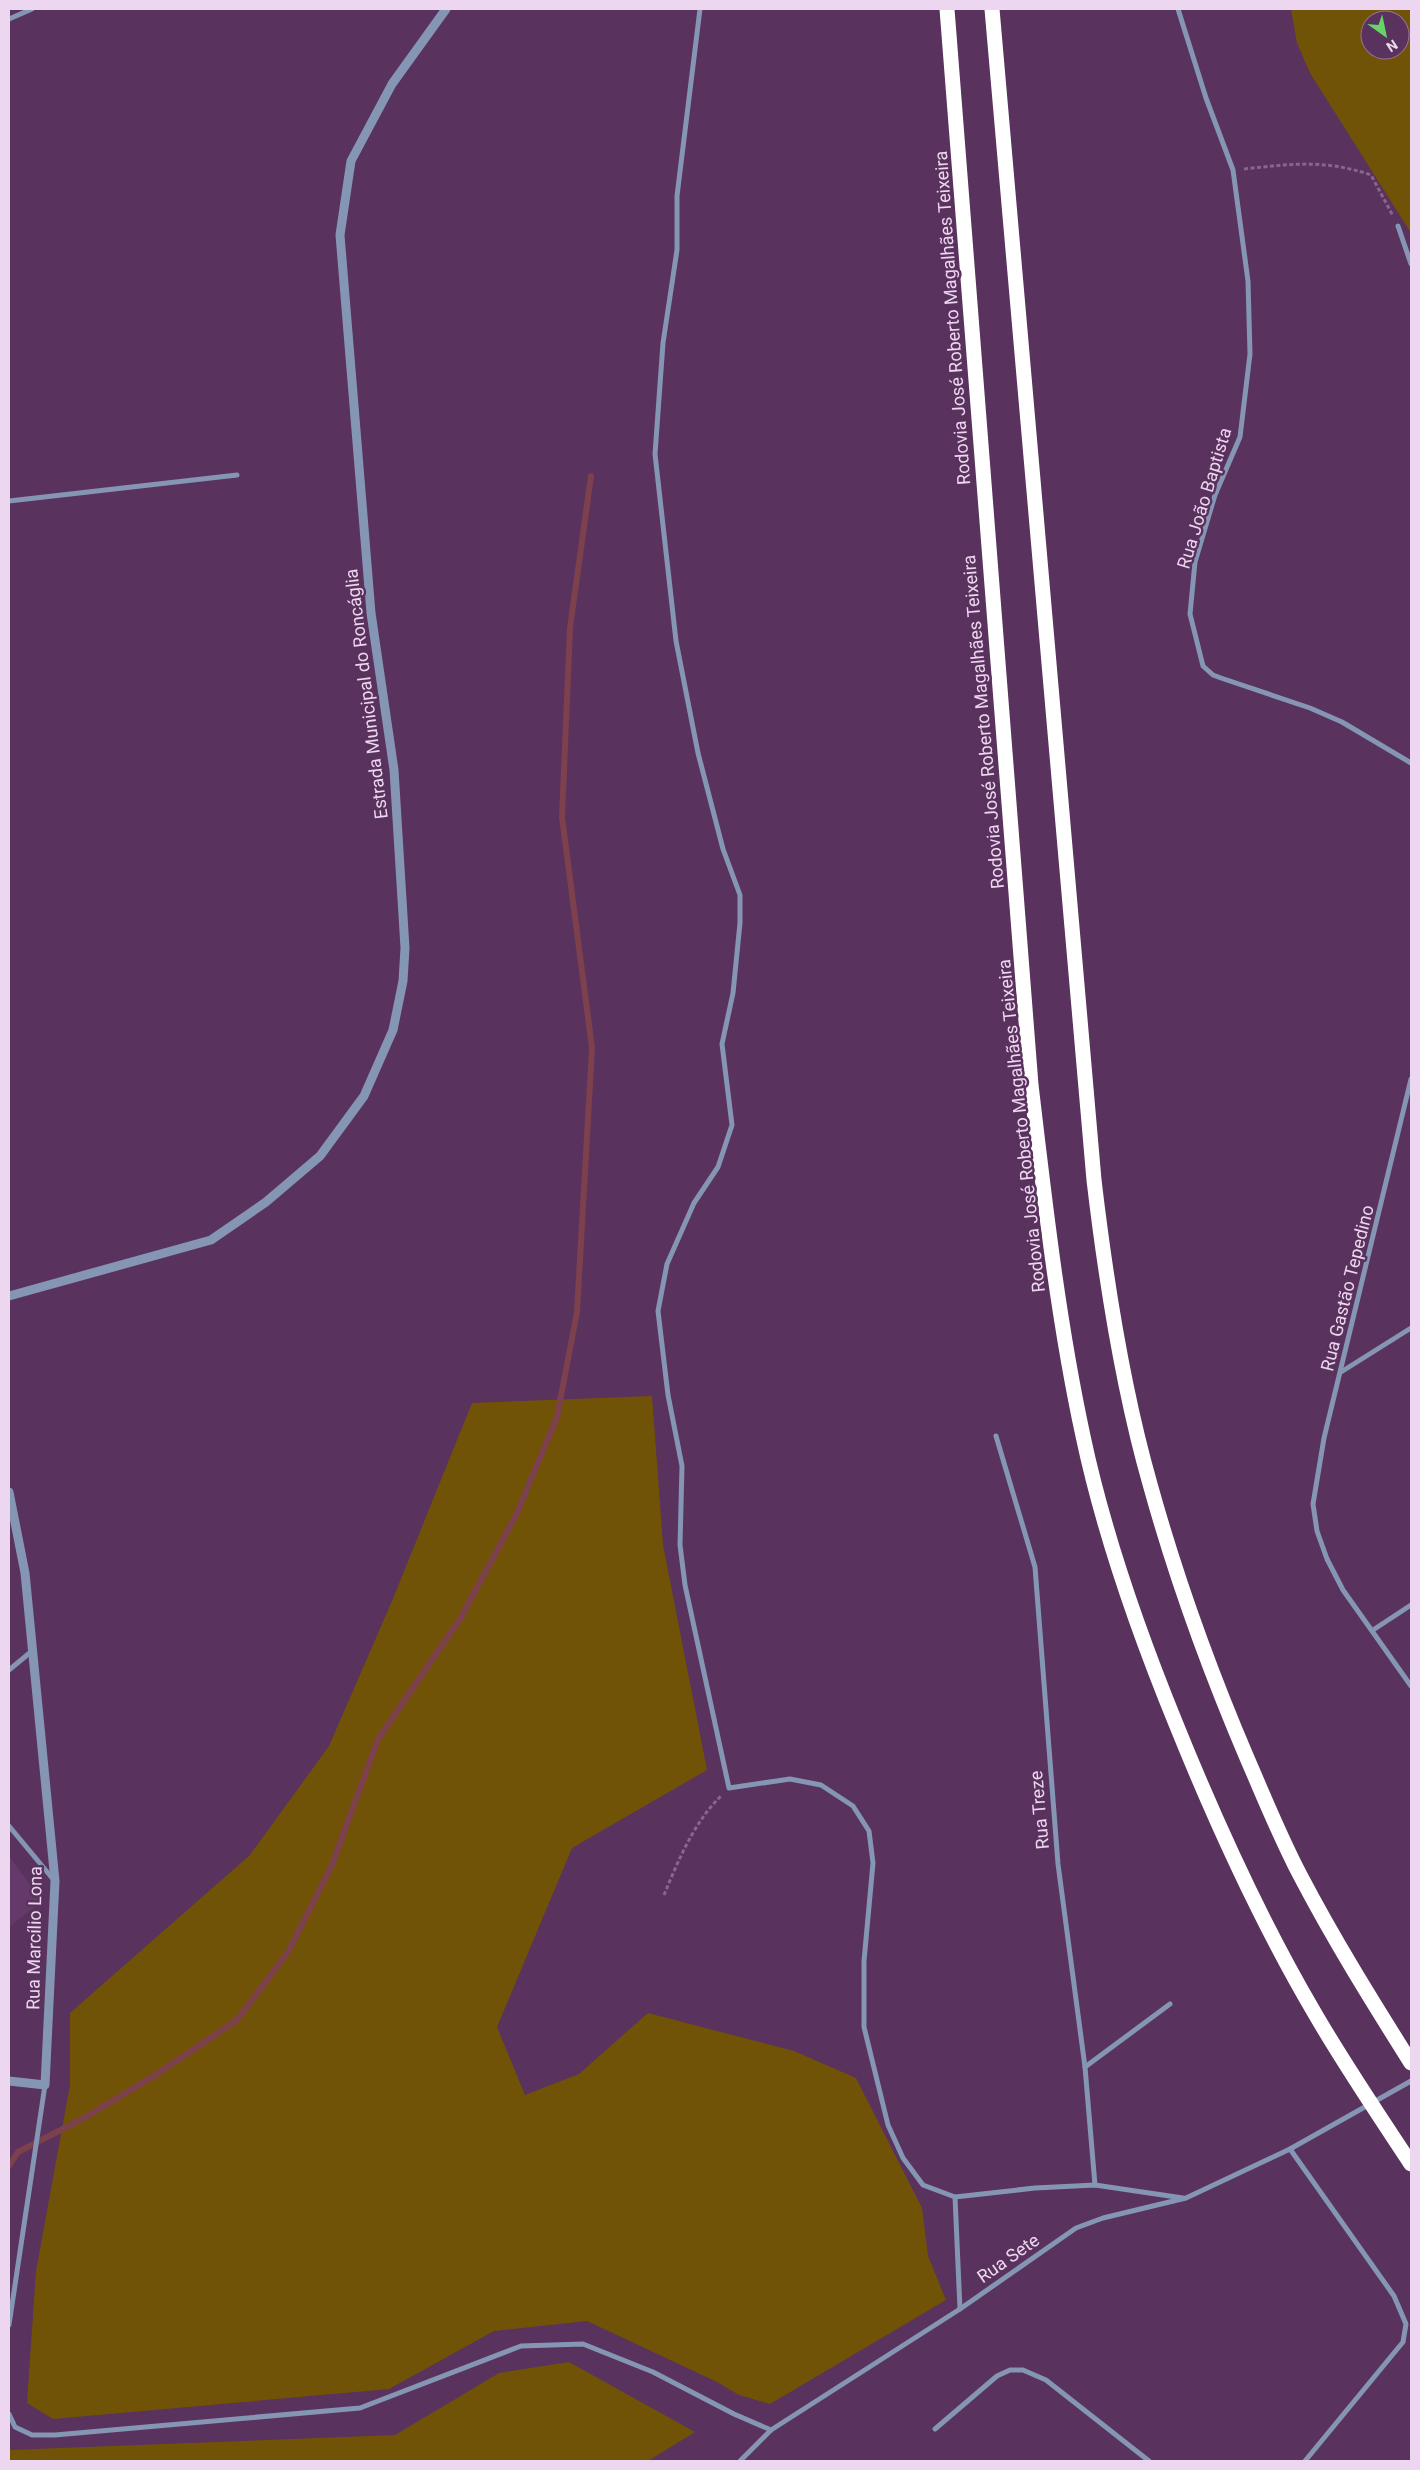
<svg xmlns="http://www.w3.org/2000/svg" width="1420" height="2470" viewBox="0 0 1420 2470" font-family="Roboto,sans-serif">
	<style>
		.built { fill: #65396a }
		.green { fill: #715307; fill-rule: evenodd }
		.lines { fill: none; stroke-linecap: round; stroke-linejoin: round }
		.stream { stroke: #7d404d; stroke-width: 6 }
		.path { stroke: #89678c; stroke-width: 3; stroke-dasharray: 4 2.5; stroke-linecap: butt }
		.minor { stroke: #8595b4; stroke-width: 5 }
		.tertiary { stroke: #8595b4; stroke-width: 9 }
		.motorway { stroke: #fff; stroke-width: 15 }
		.labels { text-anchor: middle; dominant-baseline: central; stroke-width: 5; stroke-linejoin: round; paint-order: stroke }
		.street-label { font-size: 18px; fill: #edd6ef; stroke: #59325d }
	</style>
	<rect width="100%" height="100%" fill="#59325d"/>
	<polygon class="built" points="9,1856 35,1891 40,1903 9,1927"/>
	<g class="green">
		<path d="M1291,9H1411V233L1310,73L1297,43ZM1370,20H1400V50H1370Z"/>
		<polygon points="652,1396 663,1545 707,1770 572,1848 497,2027 525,2095 579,2074 648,2013 794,2051 856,2078 922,2208 928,2256 946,2300 770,2404 739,2395 717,2382 587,2321 494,2331 389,2389 53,2419 27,2403 36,2271 70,2085 70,2013 250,1855 329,1746 392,1601 472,1403"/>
		<polygon points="569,2362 695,2432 648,2461 9,2461 9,2450 395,2435 499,2373"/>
	</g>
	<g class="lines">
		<polyline class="stream" points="9,2166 18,2152 84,2118 157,2074 237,2020 288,1952 332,1865 378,1739 460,1619 516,1515 557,1417 577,1312 592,1048 562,817 570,628 591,476"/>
		<g class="path">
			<path d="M1244,169C1291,164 1324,159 1371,175L1393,216"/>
			<path d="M664,1895C678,1861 694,1822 721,1796"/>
		</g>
		<g class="minor">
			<polyline points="700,9 677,196 677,250 663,343 655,454 676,641 698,753 723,849 740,895 740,923 733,993 722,1044 732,1125 718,1167 694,1203 667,1264 658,1311 668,1395 682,1466 680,1545 685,1585 729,1788 790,1779 821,1785 853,1806 869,1831 873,1863 864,1961 864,2027 888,2125 903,2158 923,2185 955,2197 960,2309"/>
			<polyline points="1178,9 1206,98 1233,170 1248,281 1250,354 1240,437 1215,495 1195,562 1190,614 1203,666 1213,675 1221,678 1310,708 1342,722 1411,763"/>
			<polyline points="9,19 32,9"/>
			<polyline points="1398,226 1411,264"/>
			<polyline points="9,501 237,475"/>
			<polyline points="1411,1079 1324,1438 1313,1504 1317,1531 1327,1559 1343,1590 1411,1686"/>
			<polyline points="1341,1372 1411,1328"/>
			<polyline points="996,1436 1035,1567 1058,1864 1085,2067 1095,2185"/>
			<polyline points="1373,1630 1411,1605"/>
			<polyline points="9,1670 32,1651"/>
			<polyline points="9,1826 53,1879"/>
			<polyline points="1085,2067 1170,2004"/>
			<polyline points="1290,2149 1394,2296 1406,2324 1403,2342 1305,2461"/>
			<polyline points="955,2197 1035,2188 1095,2185 1183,2198"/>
			<polyline points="9,2325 45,2085"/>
			<polyline points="9,2414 15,2427 32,2435 55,2435 360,2408 521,2346 583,2344 653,2372 734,2414 771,2430"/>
			<polyline points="935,2429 997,2376 1010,2370 1023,2370 1046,2380 1149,2461"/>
			<polyline points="740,2461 771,2430 960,2309 1076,2228 1103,2218 1186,2198 1290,2149 1411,2081"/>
		</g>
		<g class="tertiary">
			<polyline points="9,1296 211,1240 266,1202 320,1156 364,1096 393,1030 403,981 405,948 394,770 371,613 340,235 351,161 392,84 446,9"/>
			<polyline points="9,1492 25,1573 55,1881 45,2085 9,2081"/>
		</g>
		<g class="motorway">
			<path d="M947,9L1031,1085C1045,1203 1058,1320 1083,1436C1104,1535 1138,1631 1176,1724C1216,1823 1260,1920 1314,2012C1344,2064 1378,2114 1411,2164"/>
			<path d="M992,9L1094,1180C1106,1282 1122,1386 1150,1484C1176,1578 1209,1669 1247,1758C1264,1797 1280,1837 1300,1875C1334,1940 1372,2001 1411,2063"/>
		</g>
	</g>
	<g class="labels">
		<g class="street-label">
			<text transform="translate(952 318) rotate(-94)">Rodovia José Roberto Magalhães Teixeira</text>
			<text transform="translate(1204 498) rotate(-73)">Rua João Baptista</text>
			<text transform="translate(366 694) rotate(-97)">Estrada Municipal do Roncáglia</text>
			<text transform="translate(983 722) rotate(-95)">Rodovia José Roberto Magalhães Teixeira</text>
			<text transform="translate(1021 1126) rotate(-96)">Rodovia José Roberto Magalhães Teixeira</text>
			<text transform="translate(1347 1288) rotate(-76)">Rua Gastão Tepedino</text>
			<text transform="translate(1039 1810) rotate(-95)">Rua Treze</text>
			<text transform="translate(34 1938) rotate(-89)">Rua Marcílio Lona</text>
			<text transform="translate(1008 2258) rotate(-35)">Rua Sete</text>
		</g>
	</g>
	<rect width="1420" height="2470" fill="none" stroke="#edd6ef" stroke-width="20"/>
	<g transform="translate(1385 35) rotate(147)"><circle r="24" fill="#59325d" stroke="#947497"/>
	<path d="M0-4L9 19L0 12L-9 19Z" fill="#66d466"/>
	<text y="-8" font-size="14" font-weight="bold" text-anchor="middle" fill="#edd6ef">N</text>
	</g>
</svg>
